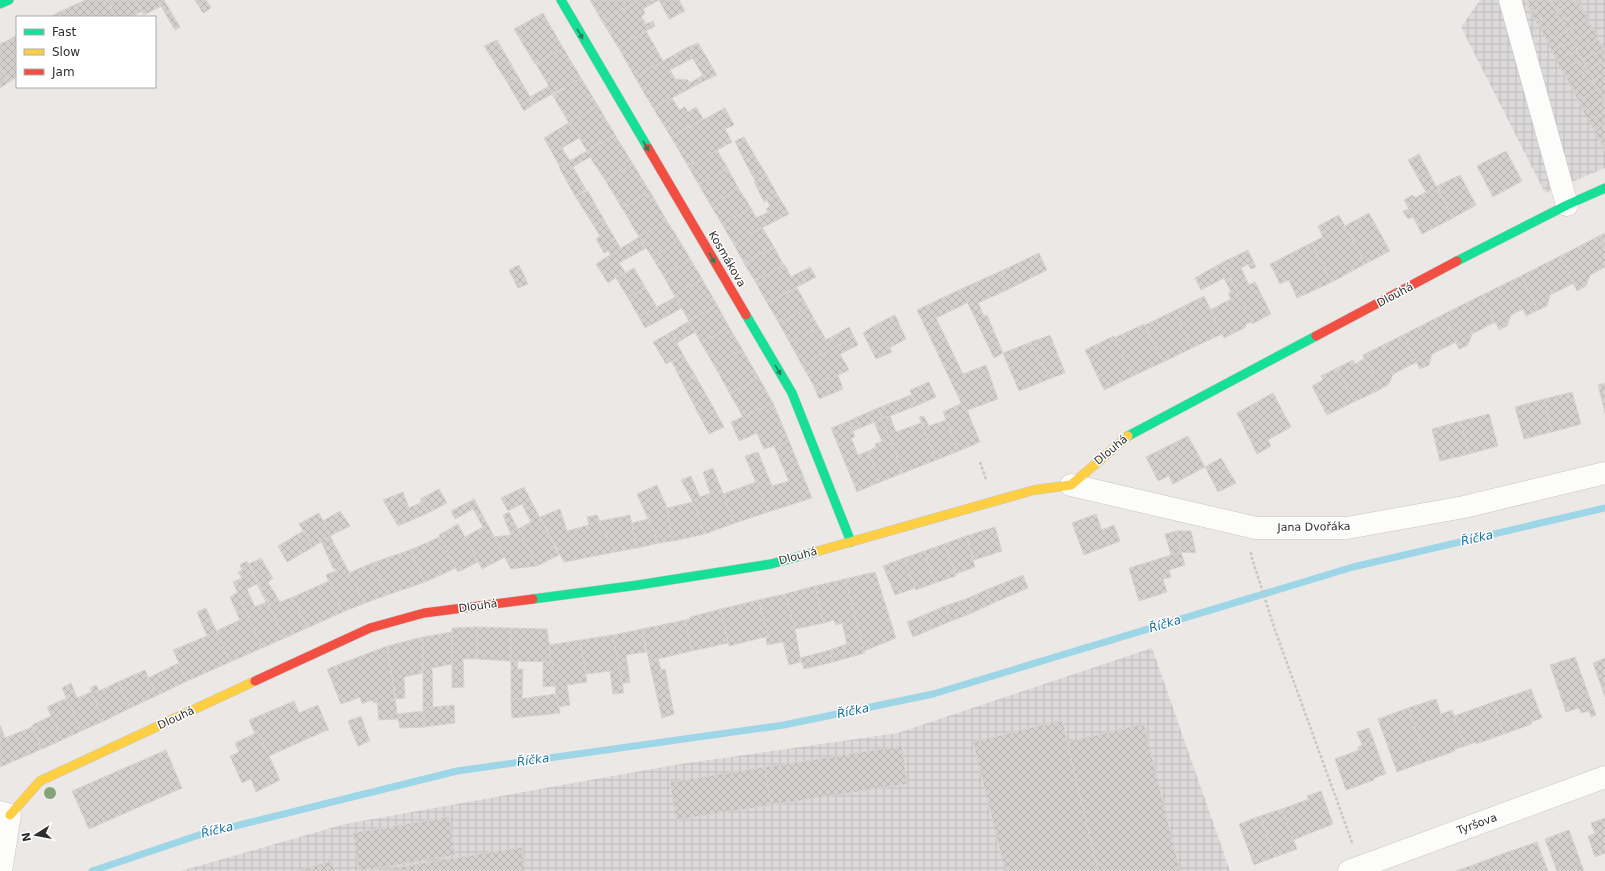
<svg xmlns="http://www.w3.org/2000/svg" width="1605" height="871" viewBox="0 0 1605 871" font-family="'DejaVu Sans',sans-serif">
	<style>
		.industrial { fill: url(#industrial-grid) }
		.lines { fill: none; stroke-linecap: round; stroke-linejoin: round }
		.stream { stroke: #9dd6e7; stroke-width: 7 }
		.building { fill: url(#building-cross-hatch); stroke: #d6d4d1; fill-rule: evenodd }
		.street-casing { stroke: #c8c6c7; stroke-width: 23 }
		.fast-casing { stroke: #c8c6c7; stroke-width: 10 }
		.slow-casing { stroke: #c8c6c7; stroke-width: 10 }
		.jam-casing { stroke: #c8c6c7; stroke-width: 10 }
		.path { stroke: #c8c7c7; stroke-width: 2.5; stroke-dasharray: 3 2; stroke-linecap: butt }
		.street { stroke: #fcfcfb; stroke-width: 22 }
		.fast { stroke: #16e098; stroke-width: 9 }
		.slow { stroke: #ffcf43; stroke-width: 9 }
		.jam { stroke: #f24e42; stroke-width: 9 }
		.tree { fill: #85a279 }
		.oneway { fill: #237e5e }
		.labels { text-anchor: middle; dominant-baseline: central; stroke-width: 3; stroke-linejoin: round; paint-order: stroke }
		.street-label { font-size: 11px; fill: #2e2e2e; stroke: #fff }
		.water-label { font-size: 12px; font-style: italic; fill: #166f99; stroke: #fff }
	</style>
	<defs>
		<pattern id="industrial-grid" width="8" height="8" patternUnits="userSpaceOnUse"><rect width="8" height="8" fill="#dcd9db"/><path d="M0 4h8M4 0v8" fill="none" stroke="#bdbbbc"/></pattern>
		<pattern id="building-cross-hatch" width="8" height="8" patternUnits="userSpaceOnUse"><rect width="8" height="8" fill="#d3d0ce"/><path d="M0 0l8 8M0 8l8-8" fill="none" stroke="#b5b3b1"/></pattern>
	</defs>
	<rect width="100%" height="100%" fill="#ebe8e5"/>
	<g class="industrial">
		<polygon points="1480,0 1605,0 1605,168 1545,193 1461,27"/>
		<polygon points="1152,648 1230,871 181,871 345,824 674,765 898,733"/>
	</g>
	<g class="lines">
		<polyline class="stream" points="92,871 199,835 457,771 784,725 933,694 1353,567 1605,508"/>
	</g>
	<g class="building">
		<polygon points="84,0 107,0 117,17 90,17 81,2"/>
		<polygon points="107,0 135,0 142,11 134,16 134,17 117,17"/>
		<polygon points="135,0 164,0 180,27 175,30 161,6 144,15"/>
		<polygon points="195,0 206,0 211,8 203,13"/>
		<polygon points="590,0 639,0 602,21"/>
		<polygon points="639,0 659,0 643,9 645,14 641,16 646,24 653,21 655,26 618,47 602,21"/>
		<polygon points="659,0 679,0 685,11 669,19"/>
		<polygon points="1529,0 1550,0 1551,1 1531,12 1526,2"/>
		<polygon points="1553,0 1577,0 1556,11 1551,1"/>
		<polygon points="1577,0 1583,9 1561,21 1556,11"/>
		<polygon points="1551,1 1556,11 1536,22 1531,12"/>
		<polygon points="81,2 90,17 62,17 59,12"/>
		<polygon points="1583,9 1588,19 1567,31 1561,21"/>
		<polygon points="1556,11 1561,21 1542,31 1536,22"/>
		<polygon points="59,12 62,17 50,17"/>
		<polygon points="543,13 563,48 535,64 514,29"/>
		<polygon points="1588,19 1593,29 1572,41 1567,31"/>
		<polygon points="1561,21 1567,31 1547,41 1542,31"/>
		<polygon points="1593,29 1598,39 1577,50 1572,41"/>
		<polygon points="646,31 663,61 635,77 618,47"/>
		<polygon points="1567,31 1572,41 1552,51 1547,41"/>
		<polygon points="17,35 17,77 9,82 0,69 0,43 2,42 3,43"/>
		<polygon points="1598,39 1604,49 1582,60 1577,50"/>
		<polygon points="497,40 518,76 507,82 484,46"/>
		<polygon points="1572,41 1577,50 1557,61 1552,51"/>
		<polygon points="698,43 717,75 706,80 686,48"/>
		<polygon points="563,48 581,78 534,104 530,97 549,86 536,64"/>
		<polygon points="686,48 693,58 670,70 676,80 677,79 688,80 690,83 703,75 706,80 653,108 635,77"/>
		<polygon points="1604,49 1605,61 1588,70 1582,60"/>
		<polygon points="1577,50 1582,60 1562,71 1557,61"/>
		<polygon points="1582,60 1588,70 1568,81 1562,71"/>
		<polygon points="1605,61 1605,74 1593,80 1588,70"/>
		<polygon points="0,69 9,82 0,88"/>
		<polygon points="1588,70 1593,80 1573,91 1568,81"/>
		<polygon points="1605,74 1605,86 1598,90 1593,80"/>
		<polygon points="518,76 534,104 524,111 507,82"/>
		<polygon points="581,78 598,106 569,123 552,94 553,95 566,88 564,87"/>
		<polygon points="1593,80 1598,90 1578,100 1573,91"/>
		<polygon points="1605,86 1605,99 1604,100 1598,90"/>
		<polygon points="1598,90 1604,100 1583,111 1578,100"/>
		<polygon points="672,98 679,110 685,107 688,112 696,107 703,119 671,137 653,108"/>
		<polygon points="1604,100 1605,112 1589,120 1583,111"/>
		<polygon points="598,106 615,135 587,151 570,122"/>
		<polygon points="725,108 734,125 725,129 732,142 688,166 671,137"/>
		<polygon points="1605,112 1605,124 1594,130 1589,120"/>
		<polygon points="570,122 579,138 562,148 570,161 560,167 544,138"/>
		<polygon points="1605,124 1605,138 1600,141 1594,130"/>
		<polygon points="615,135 633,164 605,180 590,157 573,167 586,190 575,196 559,167"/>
		<polygon points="744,137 755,156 745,162 735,141"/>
		<polygon points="1605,138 1605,151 1600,141"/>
		<polygon points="717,150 728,169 699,185 688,166"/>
		<polygon points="1506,151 1522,181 1493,197 1477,166"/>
		<polygon points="1419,154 1453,218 1422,234 1413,217 1408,219 1403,211 1409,209 1404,200 1413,195 1415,198 1426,192 1408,160"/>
		<polygon points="755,156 767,176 756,182 745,162"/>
		<polygon points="633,164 650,192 622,208 605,180"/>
		<polygon points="728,169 739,189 710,204 699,185"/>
		<polygon points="1460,175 1476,205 1453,218 1437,186"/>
		<polygon points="767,176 777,194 764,202 754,182"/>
		<polygon points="739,189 751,208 722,224 710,204"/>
		<polygon points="588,191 604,220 594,226 575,196"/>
		<polygon points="650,192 667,221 639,237 622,208"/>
		<polygon points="777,194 789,214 733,243 722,224 751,208 756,218 768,212 766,209 770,206 767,200"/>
		<polygon points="1369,213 1390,251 1365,264 1345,226"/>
		<polygon points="1339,215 1365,264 1332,282 1311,243 1323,237 1318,226"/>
		<polygon points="604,220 621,249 611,255 608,251 604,253 596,239 600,236 594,226"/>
		<polygon points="667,221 679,240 652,257 639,237"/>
		<polygon points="762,227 774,247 744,263 733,243"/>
		<polygon points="1605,233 1605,248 1599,236"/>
		<polygon points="1599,236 1605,248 1605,267 1590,275 1586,286 1577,291 1560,256"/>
		<polygon points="639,237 646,248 619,263 625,272 608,283 596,264"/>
		<polygon points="679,240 691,260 663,275 652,257"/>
		<polygon points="1311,243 1332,282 1297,298 1289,280 1280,284 1270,264"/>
		<polygon points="774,247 784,266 755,281 744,263"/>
		<polygon points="1248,250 1256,267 1251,269 1248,264 1241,268 1249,285 1255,282 1271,314 1252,324 1235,290 1236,289 1223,262"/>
		<polygon points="1039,253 1047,270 1009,289 1001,271"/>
		<polygon points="1560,256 1574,283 1550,295 1547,306 1538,310 1521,276"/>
		<polygon points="691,260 702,279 674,295 663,275"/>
		<polygon points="1223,262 1251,322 1245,325 1246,327 1224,338 1210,310 1231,299 1228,294 1231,292 1224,278 1201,290 1195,278"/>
		<polygon points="519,265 528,284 518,288 509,270"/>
		<polygon points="785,265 791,277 810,267 816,277 767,303 755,281"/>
		<polygon points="634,268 645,287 628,298 616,278"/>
		<polygon points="1001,271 1009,289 978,303 984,316 987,315 1003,353 994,358 961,289"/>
		<polygon points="1521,276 1538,310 1526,316 1523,309 1511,315 1507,326 1499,330 1482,295"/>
		<polygon points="702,279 717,305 689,321 674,295"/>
		<polygon points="645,287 657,307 639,317 628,298"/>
		<polygon points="797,288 808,308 779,323 767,303"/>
		<polygon points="961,289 967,303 936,318 963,374 986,365 998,399 965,411 917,310"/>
		<polygon points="1482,295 1495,322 1472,334 1468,345 1459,349 1442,315"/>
		<polygon points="1204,296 1222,334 1192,348 1174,311"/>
		<polygon points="675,297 682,308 645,328 639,317"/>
		<polygon points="717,305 729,327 701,343 689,321"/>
		<polygon points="808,308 819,328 790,343 779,323"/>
		<polygon points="1174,311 1192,348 1163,362 1145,325"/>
		<polygon points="895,315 906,339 889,348 877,324"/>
		<polygon points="1442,315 1456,342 1432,354 1429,365 1420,369 1403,335"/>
		<polygon points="689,321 695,332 677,343 671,332"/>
		<polygon points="877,324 892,352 876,359 863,333"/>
		<polygon points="1144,324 1163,362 1133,376 1114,338"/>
		<polygon points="729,327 742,349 714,365 701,343"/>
		<polygon points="849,327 854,337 802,365 790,343 819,328 826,340"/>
		<polygon points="671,332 683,355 666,364 653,342"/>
		<polygon points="1050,335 1065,373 1049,379 1043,363 1040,364 1031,342"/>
		<polygon points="1403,335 1417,362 1393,374 1389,384 1381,389 1363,355"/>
		<polygon points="1114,336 1133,376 1104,390 1085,350"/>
		<polygon points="854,337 858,345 840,354 849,370 814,386 802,365"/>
		<polygon points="1031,342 1040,364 1043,363 1049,379 1019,391 1003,353"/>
		<polygon points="742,349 759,378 730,394 714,365"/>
		<polygon points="683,355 696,377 683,384 672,362"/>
		<polygon points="1365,358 1381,389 1354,402 1337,368 1353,360 1355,364"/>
		<polygon points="1337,368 1354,402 1327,415 1312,386 1323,380 1321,376"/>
		<polygon points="838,375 843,389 819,399 814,386"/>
		<polygon points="696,377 712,405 698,413 683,384"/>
		<polygon points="759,378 773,403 743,417 730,394"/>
		<polygon points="929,382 936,397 916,406 910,390"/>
		<polygon points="1605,383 1605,413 1598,385"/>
		<polygon points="1572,392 1581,424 1552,432 1544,399"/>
		<polygon points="1273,393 1291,427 1268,440 1271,446 1257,454 1237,413"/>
		<polygon points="911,395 916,406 882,419 878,408"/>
		<polygon points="1544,399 1552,432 1524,439 1515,407"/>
		<polygon points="773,403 789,441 764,449 757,433 739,441 731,422"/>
		<polygon points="962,403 965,411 967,410 980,442 959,451 943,412"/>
		<polygon points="712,405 724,427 709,434 698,413"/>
		<polygon points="878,408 882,419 860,428 855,418"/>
		<polygon points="1489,414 1498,446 1469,454 1461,421"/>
		<polygon points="890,416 896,432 921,423 936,460 903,473 882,419"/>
		<polygon points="924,416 929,426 946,420 959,451 936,460 919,417"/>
		<polygon points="855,418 860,428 853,431 849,421"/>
		<polygon points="882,419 903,473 880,482 868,451 876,447 875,444 882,441 874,422"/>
		<polygon points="849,421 855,437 851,438 858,455 868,451 880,482 857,492 831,428"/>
		<polygon points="1461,421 1469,454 1440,461 1432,429"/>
		<polygon points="1188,436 1205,467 1173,484 1169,476 1158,481 1146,457"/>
		<polygon points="789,441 812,498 768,512 745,456 758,452 772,486 789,481 774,446"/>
		<polygon points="1221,458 1236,483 1218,492 1205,467"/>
		<polygon points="713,468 735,523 705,534 693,502 681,480 691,476 700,497 710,493 703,472"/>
		<polygon points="756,482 768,512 735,523 723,494"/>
		<polygon points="657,485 667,508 673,541 659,543 637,494"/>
		<polygon points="524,487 559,555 537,566 518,529 531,522 522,504 508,511 501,498"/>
		<polygon points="439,489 447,503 428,513 420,499"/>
		<polygon points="403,492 409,508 422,502 428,513 398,526 383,500"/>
		<polygon points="474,499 505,557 482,569 465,537 483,527 473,509 455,519 451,511"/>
		<polygon points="693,502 705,534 673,541 667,508"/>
		<polygon points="560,509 567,531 589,525 587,517 597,515 615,552 564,562 540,517"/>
		<polygon points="340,511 350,526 330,536 323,521"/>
		<polygon points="509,512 518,529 537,566 511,569 494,537 511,535 503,515"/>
		<polygon points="319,513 330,536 313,547 299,524"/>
		<polygon points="1096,514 1102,530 1114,525 1120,541 1084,555 1072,523"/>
		<polygon points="630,515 637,548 615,552 600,521"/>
		<polygon points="648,519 659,543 637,548 632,523"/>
		<polygon points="458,524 478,562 458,572 439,535"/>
		<polygon points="995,527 1002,551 974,560 966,536"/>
		<polygon points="303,531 313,547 287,562 278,546"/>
		<polygon points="1177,531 1181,552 1171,555 1165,534"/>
		<polygon points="1177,531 1191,531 1196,553 1181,552"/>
		<polygon points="330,536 365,603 343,612 326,575 338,570 333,568 321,541"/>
		<polygon points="966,536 975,567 956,574 944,544"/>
		<polygon points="440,537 456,568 425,582 410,550"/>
		<polygon points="944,544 956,576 935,583 924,551"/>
		<polygon points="410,550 425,582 387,595 372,563"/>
		<polygon points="924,551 935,583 916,590 904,558"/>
		<polygon points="1181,552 1185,565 1169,570 1171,577 1163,579 1167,592 1139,601 1129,568"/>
		<polygon points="261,558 273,579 268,582 280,602 293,597 307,628 285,638 249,564"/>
		<polygon points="904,558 915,588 895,595 883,566"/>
		<path d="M247,561L285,638L262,648L233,582L242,578L238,572L242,570L240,565ZM257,584L266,602L255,607L247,589Z"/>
		<polygon points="372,563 387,595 365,603 349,573"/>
		<polygon points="875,572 896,638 864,651 845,579"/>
		<polygon points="1023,575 1028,588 991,604 986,590"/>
		<polygon points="845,579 865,653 833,662 830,650 847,644 842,623 836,625 834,620 824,623 815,586"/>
		<polygon points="329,581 343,612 307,628 293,597"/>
		<polygon points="815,586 824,623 795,629 785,594"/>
		<polygon points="986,590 991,604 972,613 966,599"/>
		<polygon points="238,592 262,648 230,662 216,631 240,620 230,597"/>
		<polygon points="785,594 795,629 801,662 789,665 783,642 767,645 766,637 769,636 758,600"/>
		<polygon points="966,599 972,613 951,621 945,606"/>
		<polygon points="758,600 769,636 729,646 721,609"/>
		<polygon points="945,606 951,621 932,629 926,614"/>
		<polygon points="206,608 230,662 187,681 173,650 207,636 197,612"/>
		<polygon points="721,609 728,643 692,651 685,620 690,619 690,617"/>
		<polygon points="926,614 932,629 913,637 907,622"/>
		<polygon points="685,620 692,651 649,661 642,629"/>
		<polygon points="477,627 511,628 511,661 477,659"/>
		<polygon points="477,627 477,659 463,659 464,687 452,688 452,628"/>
		<polygon points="511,628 547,629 552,662 511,661"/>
		<polygon points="642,629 646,652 626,655 630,682 622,684 613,635"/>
		<polygon points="452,632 452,664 432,668 433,707 423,708 423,637"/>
		<polygon points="613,635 624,693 613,694 610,671 586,674 580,640"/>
		<polygon points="423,637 422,673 404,677 405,698 396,699 387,646"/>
		<polygon points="580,640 587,682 567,685 570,705 558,707 549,645"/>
		<polygon points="387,646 398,719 379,720 377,702 374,703 372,700 362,704 360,697 341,704 327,669"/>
		<polygon points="830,650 833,662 804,669 800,658"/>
		<polygon points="1575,657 1596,715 1591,717 1589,711 1581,713 1579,708 1566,712 1550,665"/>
		<polygon points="658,658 661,670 665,669 674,714 662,718 649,661"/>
		<polygon points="1605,658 1605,697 1593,663"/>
		<polygon points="511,661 518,661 517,669 523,669 522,698 511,700"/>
		<polygon points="543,662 552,662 555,686 543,687"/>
		<polygon points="179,663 187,681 156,696 148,678"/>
		<polygon points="145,670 156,696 130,708 118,682"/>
		<polygon points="118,682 130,708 104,721 90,688 96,685 99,691"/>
		<polygon points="71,683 77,698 91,692 104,721 81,731 62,688"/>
		<polygon points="1531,689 1542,718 1531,722 1532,724 1504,734 1493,702"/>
		<polygon points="556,694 560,713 512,718 511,700"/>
		<polygon points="67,698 81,731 62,740 47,707"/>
		<polygon points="1436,699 1441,714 1452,710 1465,746 1455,749 1455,751 1427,761 1408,708"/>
		<polygon points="294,701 299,713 318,705 329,731 327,730 269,756 258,732 255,734 249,720"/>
		<polygon points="1493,702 1504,734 1476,744 1476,742 1465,746 1454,716"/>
		<polygon points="454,705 455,723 424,727 423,708"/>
		<polygon points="1408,708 1427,761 1397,772 1378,719"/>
		<polygon points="424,711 424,727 400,728 397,714"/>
		<polygon points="51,716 62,740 42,749 32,725"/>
		<polygon points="361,716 370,741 358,746 348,721"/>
		<polygon points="1062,720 1098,871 1005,871 973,742"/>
		<polygon points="1144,724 1180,871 1098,871 1067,742"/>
		<polygon points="0,725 5,738 32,727 42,749 0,767"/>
		<polygon points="1369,728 1386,774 1374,778 1374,780 1346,790 1335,759 1359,750 1358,747 1362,745 1357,732"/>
		<polygon points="258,732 280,780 256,792 251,779 242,783 230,756 239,752 235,743"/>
		<polygon points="902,746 907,784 771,805 765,767"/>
		<polygon points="166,750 182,788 89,829 72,791"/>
		<polygon points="765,767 771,805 676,820 670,782"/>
		<polygon points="1321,791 1333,824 1293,840 1282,809 1309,799 1307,796"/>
		<polygon points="1282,809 1297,849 1275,857 1260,816"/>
		<polygon points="1260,816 1275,857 1254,865 1239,824"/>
		<polygon points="449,817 455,855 359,871 353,833"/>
		<polygon points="1605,818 1605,853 1595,857 1588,836 1595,834 1591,823"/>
		<polygon points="1569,830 1584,871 1557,871 1545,839"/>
		<polygon points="1537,842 1548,871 1512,871 1505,853"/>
		<polygon points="522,847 525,871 375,871"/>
		<polygon points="1505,853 1512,871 1475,871 1473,865"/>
		<polygon points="332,861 335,871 295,871"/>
		<polygon points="1473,865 1475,871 1456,871"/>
	</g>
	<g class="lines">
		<g class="street-casing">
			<g id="street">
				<polyline points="1510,0 1567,205"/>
				<polyline points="1071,485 1256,528 1347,528 1464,507 1605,473"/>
				<polyline points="0,812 10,815 1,871"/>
				<polyline points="1349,871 1605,777"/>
			</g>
		</g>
		<g class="fast-casing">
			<g id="fast">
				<polyline points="561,0 648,148"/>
				<polyline points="0,4 9,0"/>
				<polyline points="1457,261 1567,205 1605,188"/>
				<polyline points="746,315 792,393 851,542"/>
				<polyline points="1128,436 1316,336"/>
				<polyline points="533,599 638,585 771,564 815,552"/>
			</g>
		</g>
		<g class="slow-casing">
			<g id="slow">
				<polyline points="815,552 1034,490 1071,485 1128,436"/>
				<polyline points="10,815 40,781 255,681"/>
			</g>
		</g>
		<g class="jam-casing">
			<g id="jam">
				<polyline points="648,148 746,315"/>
				<polyline points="1316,336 1457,261"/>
				<polyline points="255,681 370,628 424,613 533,599"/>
			</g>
		</g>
		<g class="path">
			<polyline points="980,462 986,479"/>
			<polyline points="1251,552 1251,555 1275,630 1353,845"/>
		</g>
		<use href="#street" class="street"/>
		<use href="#fast" class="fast"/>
		<use href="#slow" class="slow"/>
		<use href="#jam" class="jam"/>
	</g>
	<circle class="tree" cx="50" cy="793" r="6"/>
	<defs><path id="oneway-solid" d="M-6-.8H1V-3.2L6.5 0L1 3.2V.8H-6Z"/></defs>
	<g class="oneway">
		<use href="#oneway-solid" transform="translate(580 34) rotate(60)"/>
		<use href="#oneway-solid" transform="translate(646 146) rotate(60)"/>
		<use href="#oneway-solid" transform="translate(712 258) rotate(60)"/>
		<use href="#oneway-solid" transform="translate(778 370) rotate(60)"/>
	</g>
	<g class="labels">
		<g class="street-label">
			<text transform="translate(727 259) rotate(60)">Kosmákova</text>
			<text transform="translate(1395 295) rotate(-28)">Dlouhá</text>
			<text transform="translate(1111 450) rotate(-40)">Dlouhá</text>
			<text transform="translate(1314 527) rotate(-1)">Jana Dvořáka</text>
			<text transform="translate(798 556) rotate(-15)">Dlouhá</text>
			<text transform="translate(478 606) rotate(-8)">Dlouhá</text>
			<text transform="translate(176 718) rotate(-25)">Dlouhá</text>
			<text transform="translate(1477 824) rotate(-20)">Tyršova</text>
		</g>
		<g class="water-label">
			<text transform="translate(1477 538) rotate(-13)">Říčka</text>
			<text transform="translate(1165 624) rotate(-17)">Říčka</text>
			<text transform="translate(853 711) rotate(-12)">Říčka</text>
			<text transform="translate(533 760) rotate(-8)">Říčka</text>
			<text transform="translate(217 830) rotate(-14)">Říčka</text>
		</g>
	</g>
	<rect x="16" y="16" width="140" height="72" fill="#ffffff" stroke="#ababab"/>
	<rect x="24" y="29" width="20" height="6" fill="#16e098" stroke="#ababab"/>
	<text x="52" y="36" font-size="12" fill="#2e2e2e">Fast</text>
	<rect x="24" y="49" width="20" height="6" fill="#ffcf43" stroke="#ababab"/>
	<text x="52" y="56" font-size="12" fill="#2e2e2e">Slow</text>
	<rect x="24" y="69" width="20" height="6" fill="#f24e42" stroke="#ababab"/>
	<text x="52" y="76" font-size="12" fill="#2e2e2e">Jam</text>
	<g transform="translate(36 835) rotate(259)" stroke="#ffffff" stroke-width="3" paint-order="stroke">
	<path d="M0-3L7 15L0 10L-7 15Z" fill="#2e2e2e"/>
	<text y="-6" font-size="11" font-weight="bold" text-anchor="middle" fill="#2e2e2e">N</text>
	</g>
</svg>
